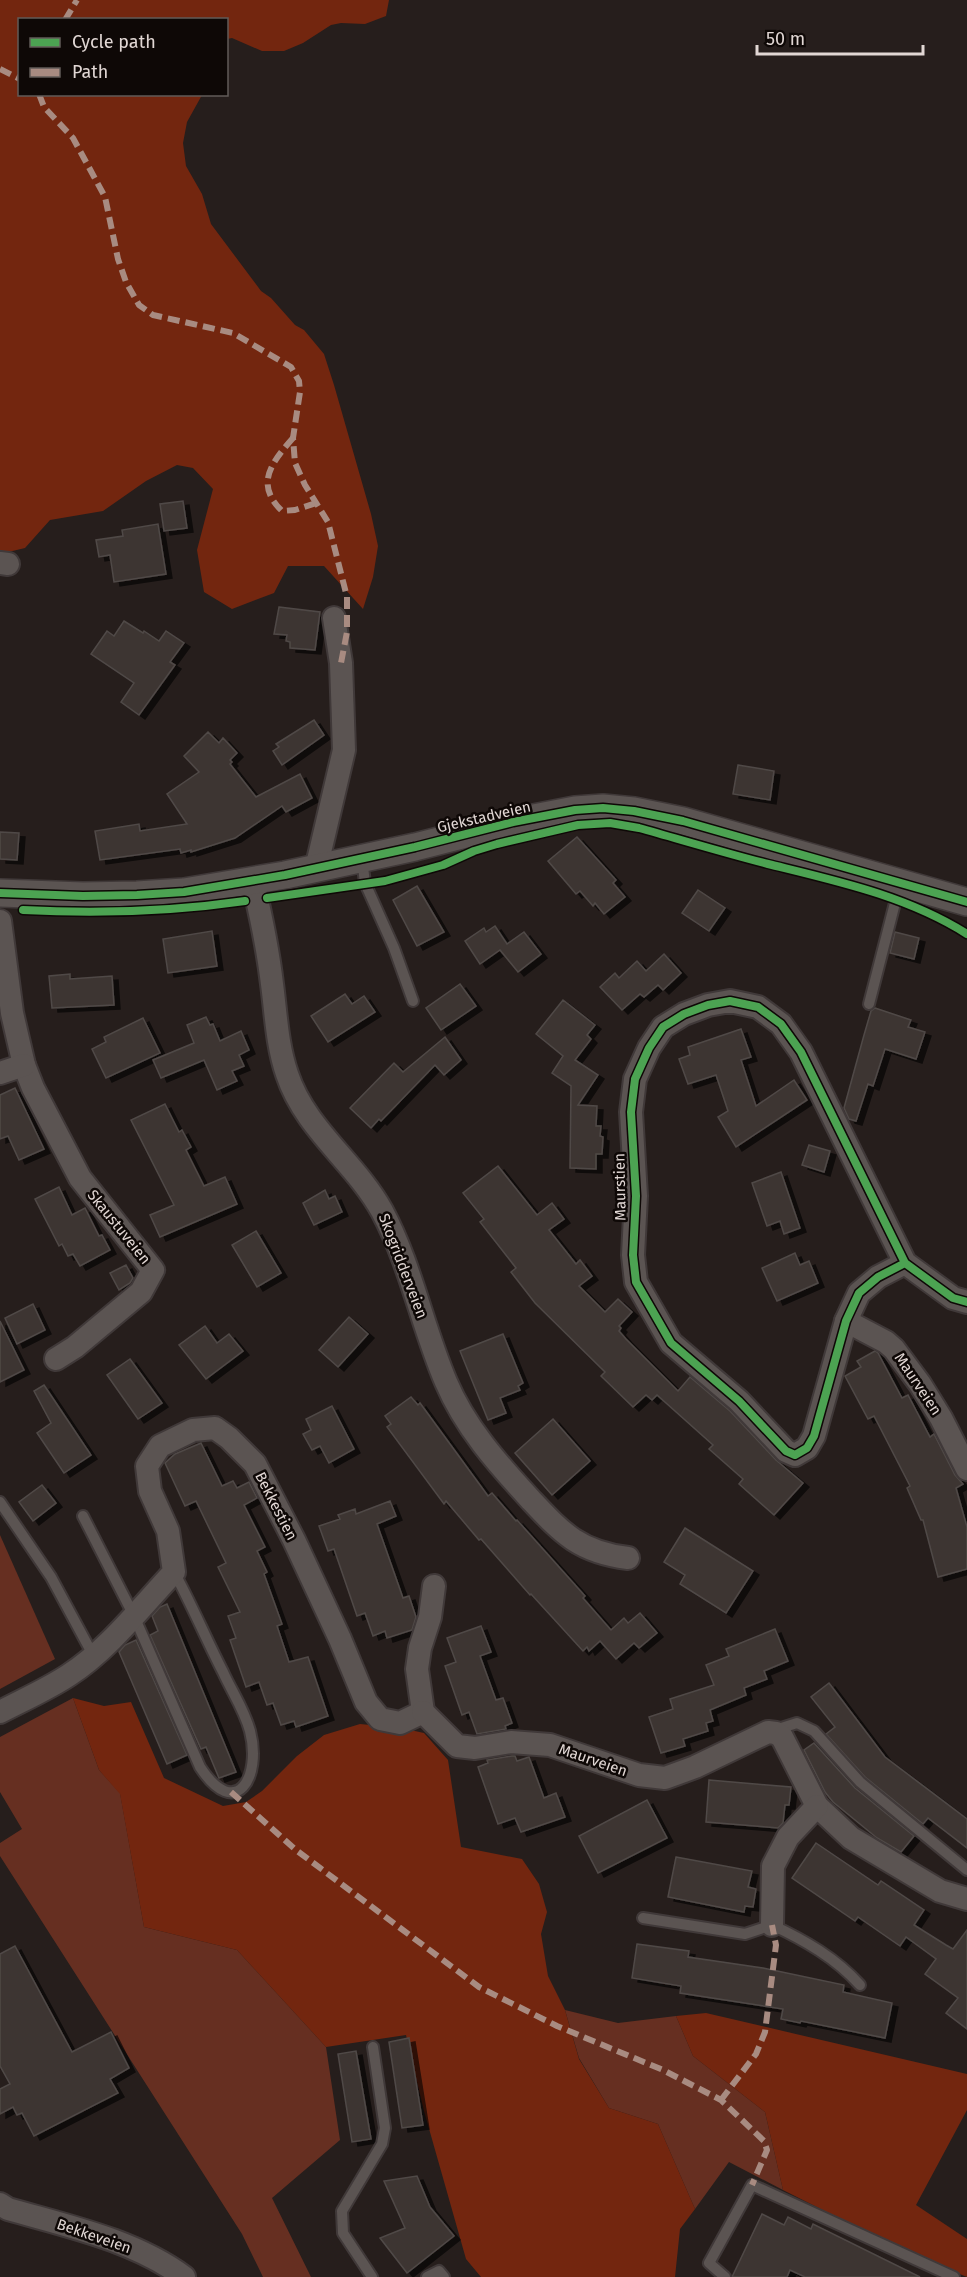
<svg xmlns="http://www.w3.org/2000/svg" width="967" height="2277" viewBox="0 0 967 2277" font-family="'Fira Sans',sans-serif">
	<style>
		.green { fill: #662f21 }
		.forest { fill: #73260f }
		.building { fill: #3d3633; stroke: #504947; stroke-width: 1.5; filter: url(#shadow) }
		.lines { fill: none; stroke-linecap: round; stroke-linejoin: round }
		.service-casing { stroke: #403939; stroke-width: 14 }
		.minor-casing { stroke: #403939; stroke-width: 26 }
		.tertiary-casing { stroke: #403939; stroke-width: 30 }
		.service { stroke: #5b5452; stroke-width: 10 }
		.minor { stroke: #5b5452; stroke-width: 22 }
		.tertiary { stroke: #5b5452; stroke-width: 27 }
		.quiet { stroke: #a88b81; stroke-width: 6; stroke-dasharray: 12 6; stroke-linecap: butt }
		.cycleway-casing { stroke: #0e0806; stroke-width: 11 }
		.cycleway { stroke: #4ca352; stroke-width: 8 }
		.labels { text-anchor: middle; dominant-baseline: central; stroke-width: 5; stroke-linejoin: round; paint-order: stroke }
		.street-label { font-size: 15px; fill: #e1d7d4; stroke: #0e0806 }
	</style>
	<defs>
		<filter id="shadow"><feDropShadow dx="6" dy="4" stdDeviation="0" flood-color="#0009"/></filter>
	</defs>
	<rect width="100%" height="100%" fill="#261e1c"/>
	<g class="green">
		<polygon points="0,1535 55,1659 0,1689"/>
		<polygon points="73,1698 99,1770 120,1793 144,1927 237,1950 326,2047 340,2140 272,2198 311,2277 263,2277 242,2234 0,1856 0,1843 22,1829 0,1792 0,1737"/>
		<polygon points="565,2010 618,2023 676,2016 693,2056 765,2112 783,2190 729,2162 695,2209 658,2124 609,2108 579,2058"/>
	</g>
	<g class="forest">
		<polygon points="0,0 389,0 386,16 365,24 341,23 331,25 303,43 284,51 262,51 232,38 227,39 226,20 20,20 20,94 202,95 187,122 183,143 186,166 202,194 211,224 261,291 271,298 295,325 304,330 324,354 334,385 371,514 378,546 373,577 363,609 324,566 288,566 274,593 232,609 204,592 197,550 213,489 193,468 177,465 146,481 103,511 50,520 25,548 0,554"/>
		<polygon points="73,1698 104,1706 131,1702 164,1778 223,1806 246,1802 262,1791 297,1756 324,1735 360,1724 401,1728 424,1733 448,1760 461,1847 522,1859 539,1884 547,1912 541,1934 548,1976 565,2010 579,2059 609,2108 658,2124 695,2209 680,2229 675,2277 481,2277 466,2259 424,2111 406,2035 326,2047 237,1950 144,1927 120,1794 99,1770"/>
		<polygon points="706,2013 967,2074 967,2110 916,2205 967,2239 967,2277 904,2251 783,2190 765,2112 693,2056 676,2016"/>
	</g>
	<g class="building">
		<polygon points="183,501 187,528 164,531 160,504"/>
		<polygon points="158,524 166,574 114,582 110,555 99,557 96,540 123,536 122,530"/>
		<polygon points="279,607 320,612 315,650 290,648 290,642 286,641 287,635 274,634"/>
		<polygon points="124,621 143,633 144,631 159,641 166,631 184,643 170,662 175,665 139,715 121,702 134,683 91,654 107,631 114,636"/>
		<polygon points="314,720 324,735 282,765 273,751 279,747 276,744"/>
		<polygon points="208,732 219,743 223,738 237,753 230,760 232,762 230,764 256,797 300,774 312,798 286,812 282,806 235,838 191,852 191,850 181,853 180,849 100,860 95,831 139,824 140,831 187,824 167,794 199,772 184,756"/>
		<polygon points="738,765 774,771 770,800 733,794"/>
		<polygon points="0,832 19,833 17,860 0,859"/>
		<polygon points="577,837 616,880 613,883 625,897 604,914 595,903 593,906 580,891 576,894 548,861"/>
		<polygon points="417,886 444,932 417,946 393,900"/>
		<polygon points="698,890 725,908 709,931 682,913"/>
		<polygon points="495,926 507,944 524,932 541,954 518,972 500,950 480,964 465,941 484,928 486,932"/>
		<polygon points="212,931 217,966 168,973 163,939"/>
		<polygon points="895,932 919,938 914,959 890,953"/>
		<polygon points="664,954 681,973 663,990 658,985 644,997 640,994 622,1010 600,987 615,973 619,978 637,961 646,971"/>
		<polygon points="70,974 70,979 112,976 114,1005 52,1008 49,976"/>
		<polygon points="460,984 476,1006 441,1030 426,1008"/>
		<polygon points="345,994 352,1004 364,996 375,1012 328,1042 311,1016"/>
		<polygon points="563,1000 595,1025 587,1035 591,1039 575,1060 598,1075 578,1105 597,1106 596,1126 601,1126 600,1136 603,1137 602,1154 596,1154 596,1169 570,1168 571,1086 552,1073 563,1056 536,1034"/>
		<polygon points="875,1008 911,1020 908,1027 925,1032 916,1059 885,1049 873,1086 868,1084 856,1121 849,1119 844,1108 864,1035 871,1011"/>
		<polygon points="206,1017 210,1025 213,1024 220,1041 241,1031 249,1050 239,1055 244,1066 232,1071 237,1081 217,1090 204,1060 161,1078 153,1060 194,1043 187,1025"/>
		<polygon points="143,1018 160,1053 106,1078 92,1049 106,1042 104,1037"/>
		<polygon points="741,1029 751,1057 741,1060 756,1106 794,1080 807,1100 736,1147 718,1117 728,1111 716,1075 688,1084 679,1059 690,1055 688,1047"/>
		<polygon points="445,1037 461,1060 444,1075 435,1065 381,1121 379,1119 371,1128 350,1108 394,1063 403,1072"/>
		<polygon points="15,1088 44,1149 19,1160 8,1136 0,1139 0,1095"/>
		<polygon points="165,1104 179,1132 182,1130 191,1147 186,1150 204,1186 225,1177 237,1204 160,1237 150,1215 174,1205 131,1120"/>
		<polygon points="809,1145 830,1151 824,1172 802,1165"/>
		<polygon points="498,1166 537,1215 552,1203 564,1219 549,1230 576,1264 580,1260 592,1276 579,1286 605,1312 618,1299 632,1312 619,1326 621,1328 619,1331 626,1339 678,1391 690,1377 730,1411 776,1460 803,1483 774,1515 739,1484 743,1479 709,1449 713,1445 657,1395 652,1400 646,1395 633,1407 601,1376 605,1372 535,1303 511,1272 516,1268 480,1222 484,1219 463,1193"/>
		<polygon points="781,1172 800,1228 784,1234 780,1221 767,1226 752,1183"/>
		<polygon points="59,1187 72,1215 85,1208 99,1236 102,1235 110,1250 80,1266 73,1254 68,1256 62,1244 59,1246 35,1199"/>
		<polygon points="325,1190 329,1199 335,1196 342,1212 314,1225 303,1203"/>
		<polygon points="256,1231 281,1273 257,1287 232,1245"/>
		<polygon points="795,1253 800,1265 809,1261 818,1283 777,1301 762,1268"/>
		<polygon points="126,1265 133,1278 130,1283 119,1290 110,1273"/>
		<polygon points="33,1304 45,1330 17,1344 5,1318"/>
		<polygon points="349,1317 368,1334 338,1367 319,1350"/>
		<polygon points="0,1321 24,1370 0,1382"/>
		<polygon points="205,1326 217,1343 229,1334 243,1351 206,1379 179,1345"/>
		<polygon points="503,1334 523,1383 518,1386 520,1390 500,1398 506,1413 488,1420 460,1351"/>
		<polygon points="875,1351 878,1353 902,1398 908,1395 930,1437 934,1434 955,1475 963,1484 956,1488 967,1527 967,1569 938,1577 923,1520 921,1520 907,1488 910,1486 874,1416 868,1419 845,1376 861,1367 857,1361"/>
		<polygon points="130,1359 162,1403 138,1419 107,1375"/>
		<polygon points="44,1385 91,1455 64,1473 37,1433 51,1423 34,1391"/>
		<polygon points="411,1397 418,1405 420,1403 488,1496 492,1493 516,1521 517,1520 585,1596 583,1598 611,1630 624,1618 628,1623 640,1613 657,1633 639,1648 634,1643 616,1659 600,1641 589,1651 587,1647 583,1651 531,1594 530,1595 481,1539 479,1540 446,1501 444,1504 387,1427 391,1424 385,1416"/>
		<polygon points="332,1406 354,1449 329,1463 320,1446 312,1450 303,1434 311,1430 306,1419"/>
		<polygon points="553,1419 590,1461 552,1495 515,1453"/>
		<polygon points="201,1443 222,1486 233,1481 237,1488 249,1482 257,1498 244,1505 265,1547 257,1551 267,1572 264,1574 282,1624 277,1626 289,1662 308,1657 328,1716 296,1727 294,1721 281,1725 273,1703 267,1705 259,1682 246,1687 230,1640 236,1638 228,1616 240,1612 218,1567 226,1563 196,1501 185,1506 165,1463 175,1454"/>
		<polygon points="42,1485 56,1503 33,1521 19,1502"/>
		<polygon points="390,1501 396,1516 377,1524 403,1598 409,1596 416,1617 412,1630 387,1638 385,1631 373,1636 365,1613 357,1616 334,1549 328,1551 319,1526 340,1519 338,1515 355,1509 356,1514"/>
		<polygon points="685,1528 753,1571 726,1613 680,1584 685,1575 664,1562"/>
		<polygon points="167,1604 236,1772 219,1778 206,1747 201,1749 150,1635 158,1631 152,1616 160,1607"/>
		<polygon points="481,1626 491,1652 480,1656 496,1700 503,1698 512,1723 505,1726 506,1729 477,1734 469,1712 462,1715 445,1666 456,1662 447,1638"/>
		<polygon points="775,1629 788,1661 764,1671 767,1679 744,1688 746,1695 710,1710 713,1721 706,1723 708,1731 683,1739 685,1746 661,1753 649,1717 673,1709 670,1699 714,1685 706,1665 729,1656 726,1649"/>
		<polygon points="136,1640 187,1755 167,1764 119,1652 125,1645"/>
		<polygon points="829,1683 885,1757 967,1819 967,1848 928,1818 923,1824 865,1777 826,1734 835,1727 811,1697"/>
		<polygon points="814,1743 855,1788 914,1836 901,1852 877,1838 833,1802 825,1792 804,1750"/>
		<polygon points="512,1756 515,1756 517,1761 529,1757 544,1798 556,1793 565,1817 521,1832 515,1818 498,1824 478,1767 488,1763 487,1760"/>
		<polygon points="709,1780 791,1787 789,1805 785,1805 783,1823 778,1828 706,1822"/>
		<polygon points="647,1800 667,1838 598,1873 579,1836"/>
		<polygon points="816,1843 878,1885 881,1881 924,1910 914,1925 946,1945 953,1949 967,1930 967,2029 946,2013 958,1998 925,1974 936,1959 906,1937 900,1946 858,1917 855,1921 792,1878"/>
		<polygon points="676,1857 752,1871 748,1887 756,1889 753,1907 745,1906 744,1912 668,1897"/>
		<polygon points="637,1944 689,1951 688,1957 763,1968 844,1985 843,1992 892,2003 885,2038 801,2021 800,2023 781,2019 783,2009 680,1993 681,1986 632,1978"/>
		<polygon points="15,1946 72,2052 111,2032 129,2068 110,2079 118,2093 34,2136 22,2113 17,2115 13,2107 0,2114 0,2089 10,2084 0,2066 0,1954"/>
		<polygon points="409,2038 423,2125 402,2128 389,2042"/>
		<polygon points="356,2051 371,2139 352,2142 338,2054"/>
		<polygon points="417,2176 430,2207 454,2236 407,2273 380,2238 405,2228 384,2181"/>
		<polygon points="762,2214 784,2225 788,2217 811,2229 813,2224 920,2277 805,2277 790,2270 787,2277 732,2277"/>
	</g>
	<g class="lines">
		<g class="service-casing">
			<g id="service">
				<polyline points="362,859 365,883 394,948 413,1001"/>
				<polyline points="869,1004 896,899"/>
				<polyline points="0,1502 51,1577 93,1655"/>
				<path d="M83,1516L134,1616L200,1767C236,1822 262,1777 250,1731C244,1709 232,1692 223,1672C206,1639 192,1605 174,1572"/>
				<polyline points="775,1730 797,1723 814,1731 860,1782 967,1870"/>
				<path d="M643,1918L745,1934L772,1925C804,1940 836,1958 860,1985"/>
				<polyline points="372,2277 343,2233 342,2211 382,2144 385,2128 373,2047"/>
				<polyline points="427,2277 439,2271 444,2277"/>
				<polyline points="725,2277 709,2263 752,2185 954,2277"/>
			</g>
		</g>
		<g class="minor-casing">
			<g id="minor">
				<polyline points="0,563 8,564"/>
				<polyline points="316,869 344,750 341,663 334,618"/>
				<path d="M253,882C261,916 268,950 272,984C276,1014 277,1045 287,1074C305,1129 355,1162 382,1211C411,1265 422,1326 446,1382C465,1427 497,1463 530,1499C562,1533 579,1552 628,1558"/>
				<polyline points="0,921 12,1013 24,1065 33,1088 80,1178 153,1270 141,1292 75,1347 56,1359"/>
				<polyline points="0,1073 24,1065"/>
				<polyline points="905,1263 878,1277 859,1293 846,1321 814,1436 807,1448 795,1455 786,1451 739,1401 671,1343 636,1282 633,1255 636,1196 631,1112 635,1079 649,1048 663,1027 684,1014 708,1005 730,1001 758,1007 781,1024 801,1052 905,1263 953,1298 967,1302"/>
				<polyline points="846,1321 886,1342 894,1349 920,1384 941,1418 967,1469"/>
				<path d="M0,1712C23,1700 48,1689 69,1675C108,1650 142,1606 174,1572L168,1531L150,1491L147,1466L160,1446L193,1430L215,1428L229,1438L255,1464L294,1540L340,1639L366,1702L380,1719L400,1723L423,1712L417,1669L420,1648L430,1617L434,1586"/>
				<polyline points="423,1712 457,1746 475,1748 511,1742 550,1745 639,1775 665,1778 695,1767 768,1732 776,1733 782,1737 817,1806 851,1838 940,1891 967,1899"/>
				<polyline points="772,1925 773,1866 788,1837 817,1806"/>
				<path d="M0,2204L8,2209C67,2226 134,2240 184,2277"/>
			</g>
		</g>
		<g class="tertiary-casing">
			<polyline id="tertiary" points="0,893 83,896 137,895 184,892 285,875 415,847 513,822 575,810 603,808 634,811 683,821 967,902"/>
		</g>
		<use href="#service" class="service"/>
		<use href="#minor" class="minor"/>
		<use href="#tertiary" class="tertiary"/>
		<g class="quiet">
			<polyline points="65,20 77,0"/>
			<polyline points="0,69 20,79"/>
			<polyline points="39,94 44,107 73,138 105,197 118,259 126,282 139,305 153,315 233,333 291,367 299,381 300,392 293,438 295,463 305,485 328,522 347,597 347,632 341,663"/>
			<path d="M293,438C272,462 254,484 282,511L295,510L316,503"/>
			<polyline points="231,1792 296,1850 479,1987 557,2026 663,2070 721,2100 764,2141 767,2150 752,2185"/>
			<polyline points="721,2100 756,2054 765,2032 776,1945 772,1925"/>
		</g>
		<g class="cycleway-casing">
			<g id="cycleway">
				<polyline points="0,893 83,896 137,895 184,892 285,875 415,847 513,822 575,810 603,808 634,811 683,821 967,902"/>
				<path d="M267,898L385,881L443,865L474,851L497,844L578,825L610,823L639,828C682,840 725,853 768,864C837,881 907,896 967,934"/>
				<path d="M23,910C99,914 169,912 245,901"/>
				<polyline points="905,1263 878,1277 859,1293 846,1321 814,1436 807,1448 795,1455 786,1451 739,1401 671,1343 636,1282 633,1255 636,1196 631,1112 635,1079 649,1048 663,1027 684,1014 708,1005 730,1001 758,1007 781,1024 801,1052 905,1263 953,1298 967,1302"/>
			</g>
		</g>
		<use href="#cycleway" class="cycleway"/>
	</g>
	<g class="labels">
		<g class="street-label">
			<text transform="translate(484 817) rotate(-13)">Gjekstadveien</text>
			<text transform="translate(620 1187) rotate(-91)">Maurstien</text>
			<text transform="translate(119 1227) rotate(51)">Skaustuveien</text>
			<text transform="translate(403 1266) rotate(69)">Skogridderveien</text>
			<text transform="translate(918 1384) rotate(56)">Maurveien</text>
			<text transform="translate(276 1506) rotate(63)">Bekkestien</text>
			<text transform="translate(593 1760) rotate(19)">Maurveien</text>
			<text transform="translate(94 2236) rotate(19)">Bekkeveien</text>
		</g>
	</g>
	<rect x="18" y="18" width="210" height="78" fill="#0e0806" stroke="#625b58" stroke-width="1.5"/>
	<rect x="30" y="38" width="30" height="9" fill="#4ca352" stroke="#625b58" stroke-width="1.5"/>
	<text x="72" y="48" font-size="18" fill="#e1d7d4">Cycle path</text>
	<rect x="30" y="68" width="30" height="9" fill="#a88b81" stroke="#625b58" stroke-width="1.5"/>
	<text x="72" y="78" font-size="18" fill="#e1d7d4">Path</text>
	<path d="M757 45v9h166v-9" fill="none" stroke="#e1d7d4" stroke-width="3"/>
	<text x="766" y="45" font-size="18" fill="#e1d7d4" stroke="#0e0806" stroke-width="4.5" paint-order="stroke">50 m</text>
</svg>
